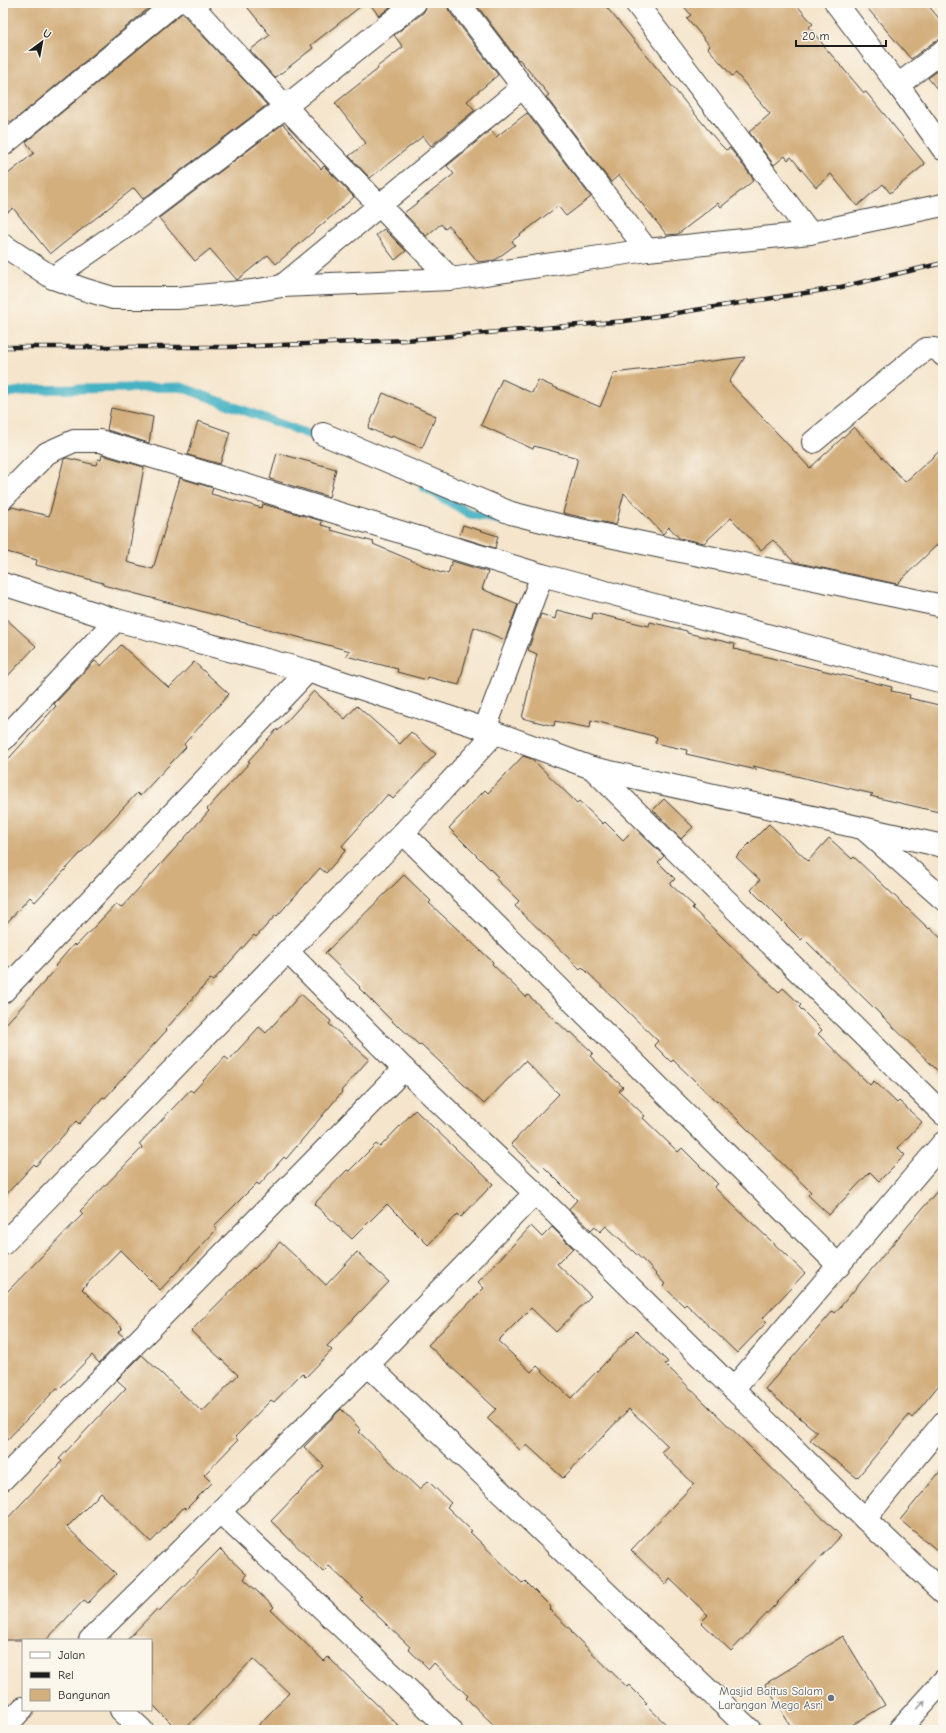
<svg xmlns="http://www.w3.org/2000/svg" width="946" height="1733" viewBox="0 0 946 1733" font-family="'Comic Neue',sans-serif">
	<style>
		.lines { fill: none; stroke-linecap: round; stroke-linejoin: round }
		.stream { stroke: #46b2c4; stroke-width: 9 }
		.building { fill: #d3af7e }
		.street-casing { stroke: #3d3a36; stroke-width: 24 }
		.street { stroke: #fff; stroke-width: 22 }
		.rail-casing { stroke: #1c1c1c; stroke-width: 4.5 }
		.rail { stroke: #fbf7ec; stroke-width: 3; stroke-dasharray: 9; stroke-linecap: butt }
		.oneway { stroke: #999 }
		.worship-dot { fill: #6b7280; stroke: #fbf7ec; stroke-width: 1.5 }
		.labels { text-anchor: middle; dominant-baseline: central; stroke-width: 3; stroke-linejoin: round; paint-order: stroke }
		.worship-label { font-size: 12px; fill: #5b616d; stroke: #fbf7ec; text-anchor: end }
	</style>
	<rect width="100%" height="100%" fill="#fbf7ec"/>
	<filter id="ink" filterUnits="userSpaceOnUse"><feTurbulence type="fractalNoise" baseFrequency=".025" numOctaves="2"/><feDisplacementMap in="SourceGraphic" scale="8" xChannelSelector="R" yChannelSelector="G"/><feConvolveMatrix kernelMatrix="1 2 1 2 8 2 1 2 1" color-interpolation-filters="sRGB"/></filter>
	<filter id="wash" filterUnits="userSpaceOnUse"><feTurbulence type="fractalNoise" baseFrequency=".012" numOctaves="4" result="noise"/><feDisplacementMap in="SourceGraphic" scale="16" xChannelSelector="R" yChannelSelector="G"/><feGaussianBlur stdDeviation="0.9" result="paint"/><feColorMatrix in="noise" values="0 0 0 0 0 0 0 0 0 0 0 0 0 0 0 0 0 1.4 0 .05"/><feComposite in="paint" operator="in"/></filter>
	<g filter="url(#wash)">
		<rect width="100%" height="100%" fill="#f5e5cc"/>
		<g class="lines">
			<g class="stream">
				<polyline points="3,394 26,390 181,387 324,440"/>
				<polyline points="424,487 470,514 509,522"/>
			</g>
		</g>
		<g id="blocks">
			<g class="building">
				<polygon points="3,3 155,3 11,123 3,113"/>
				<polygon points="244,3 365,3 311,45 313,48 275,78 250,50 270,35"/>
				<polygon points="369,3 395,3 379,16"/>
				<polygon points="427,3 447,3 449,11 498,75 467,101 475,110 431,146 423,136 370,178 349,156 366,143 335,103 378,69 377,67 403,47 394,35 423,13 426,8"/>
				<polygon points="475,3 603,3 719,143 726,150 730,148 754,180 721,207 718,203 678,234 667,235 619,175 611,182 546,97 549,95 519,59 518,60"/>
				<polygon points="681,3 795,3 813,24 809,27 829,52 864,93 866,92 925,164 890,193 883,184 857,206 831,174 816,187 791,157 788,160 785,156 774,165 749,132 770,114 736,73 732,76 708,48 710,46 687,18 691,15"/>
				<polygon points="863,3 926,3 943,23 943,39 935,41 911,59"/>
				<polygon points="182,13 267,105 143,199 134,188 50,254 13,208 3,216 3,178 34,153 26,142"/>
				<polygon points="943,67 943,96 928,78"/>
				<polygon points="527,113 591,197 566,216 558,206 512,241 515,245 495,260 478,262 449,226 445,229 441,224 426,236 404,213 454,174 447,166 491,130 496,137"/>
				<polygon points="283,124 321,169 324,166 354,197 276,264 268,255 237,280 210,249 195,261 159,218"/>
				<polygon points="384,229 406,251 395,260 376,235"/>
				<polygon points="745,357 729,382 810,468 854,427 905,482 943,448 943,539 897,584 794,562 773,540 761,550 731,518 704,543 679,538 669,527 663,534 624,493 616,525 563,513 578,458 534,446 533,449 481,425 502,379 532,393 538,380 600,407 614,373"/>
				<polygon points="383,393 436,416 422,448 392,436 391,438 368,428"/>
				<polygon points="111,408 153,417 149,443 107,430"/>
				<polygon points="198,421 230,432 220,464 188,455"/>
				<polygon points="277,453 336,469 329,497 270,479"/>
				<polygon points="102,455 144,467 127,562 153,569 180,478 213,488 211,494 262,508 263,504 322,521 321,525 332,528 331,530 374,542 373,544 441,573 442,572 448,574 452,561 488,572 482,589 518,604 505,640 474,627 459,685 428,677 427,680 397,672 398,669 346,656 350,651 103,585 103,583 36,565 37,560 3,551 3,510 12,507 49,516 64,459 67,458 96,465 98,459 101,460"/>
				<polygon points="463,525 498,536 495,548 459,537"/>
				<polygon points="557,610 592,619 593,613 649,626 650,622 687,631 687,633 735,644 734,649 892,687 891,691 910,695 909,698 943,706 943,813 870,796 873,794 753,766 757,770 686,754 687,750 655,743 657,737 591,720 590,728 555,721 554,726 522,718 537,654 528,650 541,614 555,619"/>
				<polygon points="3,616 36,646 3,681"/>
				<polygon points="121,645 169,688 194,662 229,694 184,744 186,747 140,796 137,793 35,902 30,897 3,927 3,765 56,706 54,704 95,661 101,666"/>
				<polygon points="314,691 345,719 357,706 400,744 411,732 436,754 393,799 388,794 342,846 346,850 326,873 320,868 277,916 276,915 256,937 254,935 213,981 210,979 166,1029 167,1030 105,1098 103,1097 79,1124 76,1121 36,1166 34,1164 3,1198 3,1027 57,968 55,966 74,944 76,946 116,904 121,908 209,811 207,809 250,762 248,761 277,729 278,731"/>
				<polygon points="523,756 532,759 577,803 579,801 603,824 605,822 623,840 635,828 664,856 658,862 675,879 670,884 694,906 692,908 779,992 783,988 801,1005 799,1007 822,1030 818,1034 870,1085 874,1081 897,1103 899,1101 922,1122 898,1148 905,1155 879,1181 870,1172 829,1215 808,1195 811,1192 738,1120 718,1101 717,1102 673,1060 671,1062 654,1045 658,1041 582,967 580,969 515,906 519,901 496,879 498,877 449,828 485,790 488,793"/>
				<polygon points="664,799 693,827 681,839 653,810"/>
				<polygon points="769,824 808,861 829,838 852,859 854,857 929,929 930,928 943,940 943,1076 803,938 801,940 751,890 760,880 736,857"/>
				<polygon points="404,875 431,901 429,903 493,962 492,964 526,997 528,995 569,1033 571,1032 593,1053 590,1056 623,1087 619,1091 645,1116 643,1118 678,1152 682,1148 718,1184 714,1187 805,1273 763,1318 767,1322 737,1353 686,1304 684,1306 663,1286 665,1284 647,1264 606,1226 600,1232 595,1226 591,1230 569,1209 577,1200 544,1167 540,1171 511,1144 559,1094 525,1061 484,1104 421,1044 419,1045 399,1026 398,1027 359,988 360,987 325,953"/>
				<polygon points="301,994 331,1021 329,1024 369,1059 341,1091 342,1092 286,1159 284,1157 259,1185 257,1183 214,1226 217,1229 160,1290 120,1250 82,1289 122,1328 118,1332 124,1337 99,1363 92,1355 59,1389 57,1388 3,1444 3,1296 83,1214 80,1211 142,1148 139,1144 190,1090 193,1092 225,1057 229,1060 259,1027 266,1033"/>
				<polygon points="415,1110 493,1184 461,1217 458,1214 428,1245 387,1204 352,1239 314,1204 347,1170 349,1171 376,1144 380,1147"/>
				<polygon points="943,1184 943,1380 912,1418 909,1415 857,1478 810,1440 817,1432 765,1389 833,1311 835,1313"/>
				<polygon points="531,1226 542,1237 552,1227 573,1248 557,1264 591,1296 556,1332 531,1308 498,1341 531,1372 537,1366 571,1398 636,1331 668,1362 665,1364 841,1536 731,1651 701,1622 708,1615 670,1579 666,1584 631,1550 694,1484 661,1452 668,1446 629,1409 563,1478 527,1445 521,1451 487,1418 496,1409 428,1345 484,1288 478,1282"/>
				<polygon points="280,1242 326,1285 357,1252 389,1282 327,1346 332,1350 306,1377 302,1373 274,1402 271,1400 235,1437 238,1440 204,1475 212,1483 186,1509 184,1507 151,1542 101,1493 67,1527 116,1574 88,1603 84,1600 46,1640 3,1640 3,1523 62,1461 59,1459 126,1388 117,1380 142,1355 202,1412 238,1375 191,1331 253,1268 254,1269"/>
				<polygon points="341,1409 361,1430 359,1432 419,1489 428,1481 451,1503 447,1507 472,1531 470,1532 523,1584 525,1581 551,1607 549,1609 572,1631 571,1632 627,1687 629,1685 647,1703 645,1704 672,1730 499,1730 466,1698 468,1696 434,1663 429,1669 408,1649 410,1647 360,1599 362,1597 329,1566 323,1572 271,1521 324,1466 304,1447"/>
				<polygon points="943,1468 943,1555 900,1520"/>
				<polygon points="220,1549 247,1575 244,1579 274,1607 271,1610 324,1661 328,1657 403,1730 254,1730 289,1693 253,1659 184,1730 178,1730 151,1703 151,1640 127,1640 157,1609 159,1611"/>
				<polygon points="843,1636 885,1705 844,1730 793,1730 765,1684"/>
			</g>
		</g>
	</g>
	<g filter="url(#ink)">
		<use href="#blocks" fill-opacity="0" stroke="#3d3a36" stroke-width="1"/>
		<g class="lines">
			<g class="street-casing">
				<g id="street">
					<path d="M190,3C275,97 362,189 451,279"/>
					<polyline points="459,3 647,250"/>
					<polyline points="636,3 810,233"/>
					<polyline points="836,3 898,85 943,149"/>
					<polyline points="898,85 943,51"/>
					<polyline points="3,145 175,3"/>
					<polyline points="3,245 53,278 83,289 113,298 177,298 252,291 282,286 451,279 647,250 810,233 943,205"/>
					<polyline points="53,278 141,216 285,107 415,3"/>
					<polyline points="282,286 523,87"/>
					<polyline points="323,434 511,513 566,527 943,606"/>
					<path d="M813,442L926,349C934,348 938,349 943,355"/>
					<polyline points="3,498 47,453 74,441 100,441 542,575 943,682"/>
					<polyline points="3,584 116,620 308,671 485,729 592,768 943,846"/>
					<polyline points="485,729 542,575"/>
					<polyline points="3,740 116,620"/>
					<polyline points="592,768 943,1114"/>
					<polyline points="864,829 943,899"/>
					<polyline points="403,833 839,1266"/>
					<polyline points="287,951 404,1069 535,1193 865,1519 943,1593"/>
					<polyline points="3,992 308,671"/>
					<polyline points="3,1244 403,833 495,733"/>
					<polyline points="368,1365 750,1730"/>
					<polyline points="733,1389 943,1143"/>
					<polyline points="3,1479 404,1069"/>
					<polyline points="220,1512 451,1730"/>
					<polyline points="865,1519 943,1423"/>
					<polyline points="90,1640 368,1365 535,1193"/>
					<polyline points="121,1710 142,1730"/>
					<polyline points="3,1729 23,1708"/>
					<polyline points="899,1730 943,1681"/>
				</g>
			</g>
			<use href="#street" class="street"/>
			<g class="rail-casing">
				<polyline id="rail" points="3,347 227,347 406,340 625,321 837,288 943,263"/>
			</g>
			<use href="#rail" class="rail"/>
		</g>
		<defs><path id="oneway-shaft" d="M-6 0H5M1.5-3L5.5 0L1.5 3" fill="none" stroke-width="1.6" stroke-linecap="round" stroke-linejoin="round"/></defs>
		<use class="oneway" href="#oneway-shaft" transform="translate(921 1705) rotate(-48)"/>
	</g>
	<circle class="worship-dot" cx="831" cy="1698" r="4"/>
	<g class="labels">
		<g class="worship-label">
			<text x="823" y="1691">Masjid Baitus Salam<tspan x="823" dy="14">Larangan Mega Asri</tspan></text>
		</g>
	</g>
	<rect width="946" height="1733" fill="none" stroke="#fbf7ec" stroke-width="16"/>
	<rect x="22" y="1639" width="130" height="72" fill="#fbf7ec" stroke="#a29f99"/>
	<rect x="30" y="1652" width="20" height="6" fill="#ffffff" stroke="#a29f99"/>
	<text x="58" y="1659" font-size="12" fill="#1c1c1c">Jalan</text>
	<rect x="30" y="1672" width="20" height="6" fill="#1c1c1c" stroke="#a29f99"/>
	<text x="58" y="1679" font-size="12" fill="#1c1c1c">Rel</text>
	<rect x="30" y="1689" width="20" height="12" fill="#d3af7e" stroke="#a29f99"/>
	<text x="58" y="1699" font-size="12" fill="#1c1c1c">Bangunan</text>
	<g transform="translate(42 42) rotate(32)" stroke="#fbf7ec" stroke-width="3" paint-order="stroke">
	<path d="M0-3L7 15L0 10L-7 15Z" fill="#1c1c1c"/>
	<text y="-6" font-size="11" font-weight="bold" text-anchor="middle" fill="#1c1c1c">U</text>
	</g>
	<path d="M796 40v6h90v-6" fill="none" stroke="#1c1c1c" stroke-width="2"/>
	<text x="802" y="40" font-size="12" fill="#1c1c1c" stroke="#fbf7ec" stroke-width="3" paint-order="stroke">20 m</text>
</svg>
